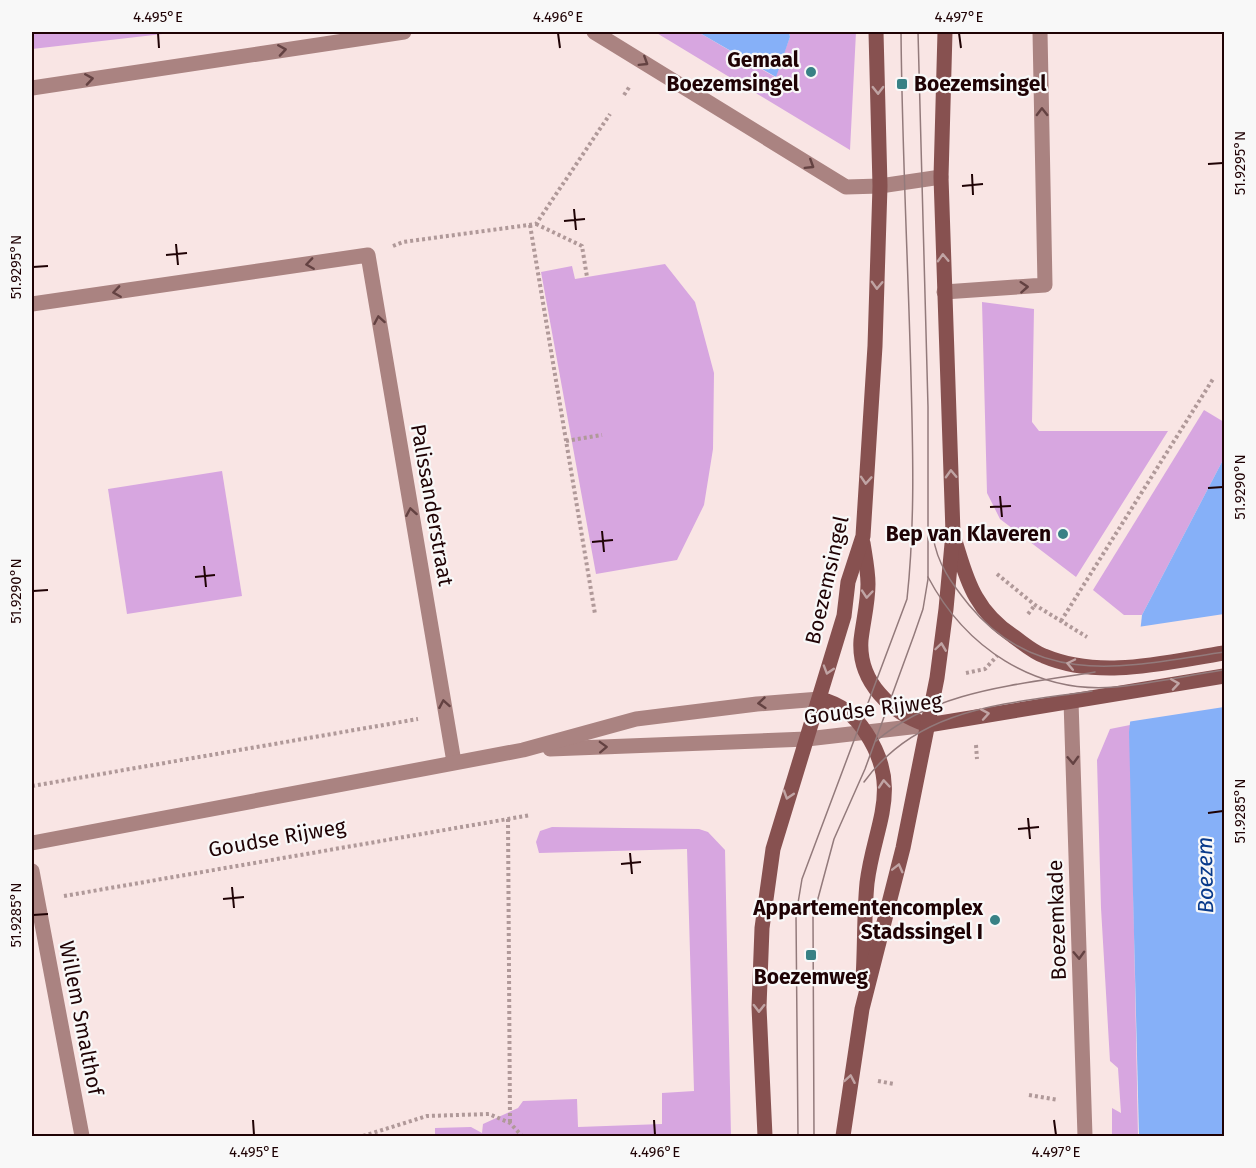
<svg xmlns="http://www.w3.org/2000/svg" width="1256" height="1168" viewBox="0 0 1256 1168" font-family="'Fira Sans',sans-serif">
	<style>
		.green { fill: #d7a6e0 }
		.water { fill: #86b0f8 }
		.pier { fill: #f9e5e4 }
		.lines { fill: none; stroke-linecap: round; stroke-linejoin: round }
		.path { stroke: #b09999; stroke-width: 4; stroke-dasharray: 3 3; stroke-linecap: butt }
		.lane { stroke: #aa8381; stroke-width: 15 }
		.street { stroke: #aa8381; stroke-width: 15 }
		.secondary { stroke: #875150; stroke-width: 15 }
		.tram { stroke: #937a7b; stroke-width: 1.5 }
		.oneway { stroke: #644242 }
		.oneway2 { stroke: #c0a4a4 }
		.ticks { fill: none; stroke: #1f0204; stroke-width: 2 }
		.poi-dot { fill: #388185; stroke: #f8f8f8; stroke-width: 2 }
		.labels { text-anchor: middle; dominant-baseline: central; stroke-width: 4.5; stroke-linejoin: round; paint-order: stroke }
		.poi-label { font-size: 21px; font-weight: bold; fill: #1f0204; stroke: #f8f8f8; text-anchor: end }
		.street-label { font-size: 21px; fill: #1f0204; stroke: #f8f8f8 }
		.water-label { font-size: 22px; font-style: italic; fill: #093a8b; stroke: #f8f8f8 }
		.neatline { fill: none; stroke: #1f0204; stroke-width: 2 }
		.ticks-label { font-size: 15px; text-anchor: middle; fill: #1f0204 }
	</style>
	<rect width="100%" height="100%" fill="#f9e5e4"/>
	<g class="green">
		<polygon points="32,32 180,32 32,49"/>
		<polygon points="655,32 698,32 775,77 790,37 789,32 856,32 850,150"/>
		<polygon points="665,264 695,302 714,373 713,449 704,505 677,560 596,574 541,272 572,266 575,279"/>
		<polygon points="982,302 1034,309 1032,422 1039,431 1168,431 1076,577 1000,519 987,493"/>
		<polygon points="1204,410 1224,422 1224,458 1142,615 1124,615 1093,590"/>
		<polygon points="222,471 242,596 127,614 108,489"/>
		<polygon points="1130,725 1138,1136 1112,1136 1112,1108 1121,1113 1118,1068 1110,1061 1101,908 1097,760 1110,729"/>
		<polygon points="552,827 699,829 708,832 725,850 731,1136 435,1136 435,1128 471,1127 482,1133 483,1124 518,1108 523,1101 577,1099 578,1127 662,1124 662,1093 694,1091 687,849 539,853 536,842 540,831"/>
	</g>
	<g class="water">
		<polygon points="698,32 789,32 790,37 776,77"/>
		<polygon points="1224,458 1224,1136 1139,1136 1129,732 1142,615"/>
	</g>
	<polygon class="pier" points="1224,614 1224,707 1127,722 1138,627"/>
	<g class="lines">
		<g class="path">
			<polyline points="624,95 630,86"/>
			<polyline points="536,224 582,246 587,277"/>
			<polyline points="530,225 595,614"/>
			<polyline points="393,246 403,242 536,224 610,114"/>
			<polyline points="566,441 602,435"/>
			<polyline points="997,574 1035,605 1087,637"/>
			<polyline points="1028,614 1035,605"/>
			<polyline points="1061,621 1213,379"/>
			<polyline points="966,673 985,669 997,656"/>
			<polyline points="976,745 977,759"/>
			<polyline points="32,786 418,719"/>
			<polyline points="508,819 510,1123"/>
			<polyline points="64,896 531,815"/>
			<polyline points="878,1081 894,1084"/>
			<polyline points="1029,1095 1058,1100"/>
			<polyline points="363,1136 427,1116 489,1114 510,1123 522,1136"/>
		</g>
		<polyline class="lane" points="944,292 1045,285 1040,32"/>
		<g class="street">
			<polyline points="594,32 846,187 880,186 941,177"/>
			<polyline points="32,88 404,32"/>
			<polyline points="32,304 368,255 454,762"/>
			<polyline points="1071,701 1085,1136"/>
			<polyline points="550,749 807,739 928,725"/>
			<polyline points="32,843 523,750 636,719 757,704 820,699"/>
			<polyline points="32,871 82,1136"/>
		</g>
		<g class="secondary">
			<path d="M955,541C961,560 966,580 976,597C985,613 998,626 1013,636C1023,643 1033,652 1044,656C1101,680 1166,662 1224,653"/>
			<path d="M863,543C865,556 868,571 868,584C868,603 863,622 861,640C858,682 891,713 928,725L1224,676"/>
			<path d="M820,699C841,704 855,715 866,733C903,789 874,825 867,883C864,914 865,947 863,979"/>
			<polyline points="765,1136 759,1007 762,928 773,849 844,616 848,582 863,536 875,346 880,186 876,32"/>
			<polyline points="843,1136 862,1009 903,848 937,678 946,609 953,533 941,177 945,32"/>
		</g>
		<g class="tram">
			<path d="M933,536C937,564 952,584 969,605C1039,690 1130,666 1224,652"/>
			<path d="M928,577C965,647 1034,694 1115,687C1151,684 1188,675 1224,670"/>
			<path d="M876,741C937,689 1019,685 1095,672"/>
			<path d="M864,782C919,706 1007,704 1092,691"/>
			<path d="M798,1136L796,915L802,879L907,599C915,525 913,451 911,377C908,262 902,147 901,32"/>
			<polyline points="814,1136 813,917 834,839 865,769 914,635 923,609 928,579 928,407 918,32"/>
		</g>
	</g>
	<defs><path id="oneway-chevron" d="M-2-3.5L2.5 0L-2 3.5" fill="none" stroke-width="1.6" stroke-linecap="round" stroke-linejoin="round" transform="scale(1.5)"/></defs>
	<g class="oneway">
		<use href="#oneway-chevron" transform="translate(282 50) rotate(-9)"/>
		<use href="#oneway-chevron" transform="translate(644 62) rotate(32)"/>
		<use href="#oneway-chevron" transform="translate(89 79) rotate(-9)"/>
		<use href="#oneway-chevron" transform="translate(1042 112) rotate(-91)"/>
		<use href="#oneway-chevron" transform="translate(810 165) rotate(32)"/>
		<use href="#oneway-chevron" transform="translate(310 264) rotate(172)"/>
		<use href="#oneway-chevron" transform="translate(1024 287) rotate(-4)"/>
		<use href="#oneway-chevron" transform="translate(117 292) rotate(172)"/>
		<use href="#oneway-chevron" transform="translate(379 320) rotate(-100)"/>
		<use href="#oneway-chevron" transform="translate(411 512) rotate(-100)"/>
		<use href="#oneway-chevron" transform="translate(762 703) rotate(175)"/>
		<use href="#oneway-chevron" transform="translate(444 704) rotate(-100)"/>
		<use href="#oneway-chevron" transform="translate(603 747) rotate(-2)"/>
		<use href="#oneway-chevron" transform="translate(1073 760) rotate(88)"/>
		<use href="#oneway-chevron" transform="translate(1079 955) rotate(88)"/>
	</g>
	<g class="oneway2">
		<use href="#oneway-chevron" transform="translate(878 90) rotate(89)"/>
		<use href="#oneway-chevron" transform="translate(943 258) rotate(-92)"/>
		<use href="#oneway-chevron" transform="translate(877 285) rotate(92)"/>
		<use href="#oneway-chevron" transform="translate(951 474) rotate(-92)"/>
		<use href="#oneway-chevron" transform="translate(866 480) rotate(94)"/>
		<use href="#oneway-chevron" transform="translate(867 594) rotate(95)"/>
		<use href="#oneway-chevron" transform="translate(941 647) rotate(-82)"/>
		<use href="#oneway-chevron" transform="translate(1071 664) rotate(-168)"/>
		<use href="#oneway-chevron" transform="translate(828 670) rotate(107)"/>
		<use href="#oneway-chevron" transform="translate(1175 684) rotate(-9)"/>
		<use href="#oneway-chevron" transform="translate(985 714) rotate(-10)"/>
		<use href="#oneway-chevron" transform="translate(884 784) rotate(-95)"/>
		<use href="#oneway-chevron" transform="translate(788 795) rotate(108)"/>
		<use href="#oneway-chevron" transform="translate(898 868) rotate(-76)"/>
		<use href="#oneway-chevron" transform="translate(759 1008) rotate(91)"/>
		<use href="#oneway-chevron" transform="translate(850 1079) rotate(-80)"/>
	</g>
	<path class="ticks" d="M158,33L159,48M558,33L560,48M959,33L961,48M1208,164L1223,163M972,174L973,195M962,186L983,184M574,209L576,230M564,221L585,219M176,244L178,265M166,255L187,253M33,267L48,266M1208,488L1223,487M1000,496L1002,517M990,507L1011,506M602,531L604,552M592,542L613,540M204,566L206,587M195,577L215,575M33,591L48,590M1208,813L1223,811M1028,818L1030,839M1018,829L1039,827M630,853L632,874M621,864L641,862M232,887L234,908M223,899L244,897M33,915L48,914M253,1120L254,1135M654,1120L655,1135M1054,1120L1056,1135"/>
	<g class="poi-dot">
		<circle cx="811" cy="72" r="6"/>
		<rect x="896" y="78" width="12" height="12" rx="3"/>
		<circle cx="1063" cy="534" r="6"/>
		<circle cx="995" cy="920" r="6"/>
		<rect x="805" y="949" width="12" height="12" rx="3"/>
	</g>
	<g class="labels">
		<g class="poi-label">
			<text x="799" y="60">Gemaal<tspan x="799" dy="24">Boezemsingel</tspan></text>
			<text x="914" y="84" text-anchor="start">Boezemsingel</text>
			<text x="1051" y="534">Bep van Klaveren</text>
			<text x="983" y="908">Appartementencomplex<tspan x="983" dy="24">Stadssingel I</tspan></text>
			<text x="811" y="977" text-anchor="middle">Boezemweg</text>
		</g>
		<g class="street-label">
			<text transform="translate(432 505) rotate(80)">Palissanderstraat</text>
			<text transform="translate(827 580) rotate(-77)">Boezemsingel</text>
			<text transform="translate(873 709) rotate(-7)">Goudse Rijweg</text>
			<text transform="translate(277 838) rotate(-10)">Goudse Rijweg</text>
			<text transform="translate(1057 920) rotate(-92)">Boezemkade</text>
			<text transform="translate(81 1018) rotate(79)">Willem Smalthof</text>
		</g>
		<g class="water-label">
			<text transform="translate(1205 875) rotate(-91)">Boezem</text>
		</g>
	</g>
	<rect width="1256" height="1168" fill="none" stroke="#f8f8f8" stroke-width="66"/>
	<rect x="33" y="33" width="1190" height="1102" class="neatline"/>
	<g class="ticks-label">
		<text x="158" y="22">4.495°E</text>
		<text x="558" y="22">4.496°E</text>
		<text x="959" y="22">4.497°E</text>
		<text transform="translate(1240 163) rotate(-90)" y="5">51.9295°N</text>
		<text transform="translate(16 267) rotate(-90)" y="5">51.9295°N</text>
		<text transform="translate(1240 487) rotate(-90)" y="5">51.9290°N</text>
		<text transform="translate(16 591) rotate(-90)" y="5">51.9290°N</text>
		<text transform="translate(1240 811) rotate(-90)" y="5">51.9285°N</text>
		<text transform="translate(16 915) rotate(-90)" y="5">51.9285°N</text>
		<text x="254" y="1157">4.495°E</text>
		<text x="655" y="1157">4.496°E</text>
		<text x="1056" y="1157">4.497°E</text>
	</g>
</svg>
